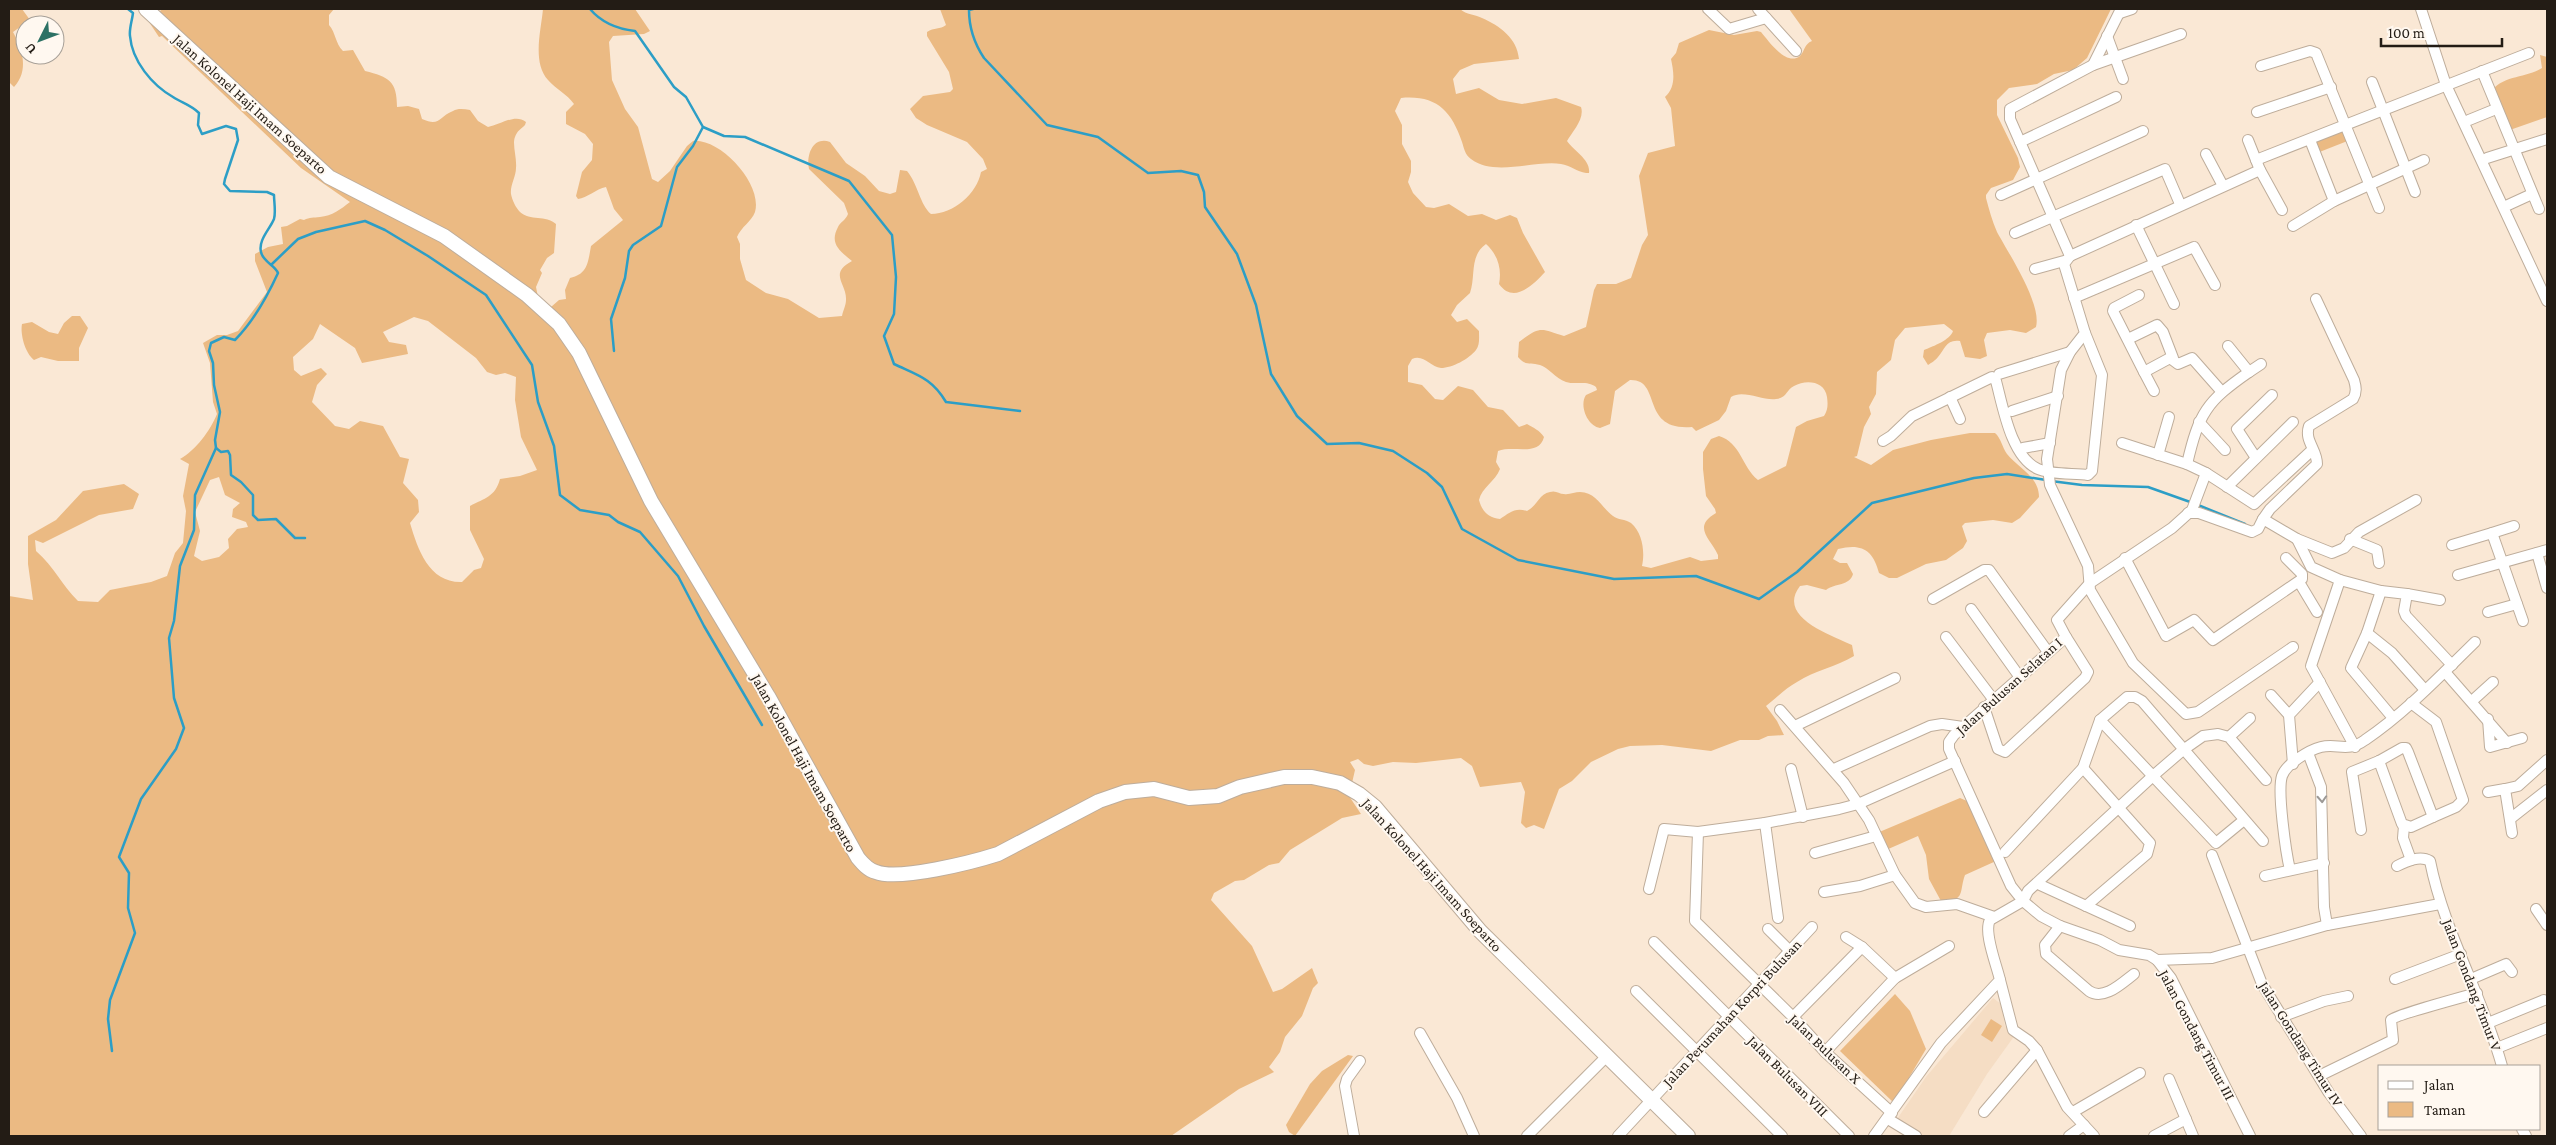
<svg xmlns="http://www.w3.org/2000/svg" width="2556" height="1145" viewBox="0 0 2556 1145" font-family="'Crimson Pro',serif">
	<style>
		.built { fill: #f5ddc4 }
		.green { fill: #ebba83; fill-rule: evenodd }
		.lines { fill: none; stroke-linecap: round; stroke-linejoin: round }
		.stream { stroke: #2c9ec6; stroke-width: 2.5 }
		.street-casing { stroke: #bead9b; stroke-width: 12 }
		.secondary-casing { stroke: #bead9b; stroke-width: 16 }
		.street { stroke: #fff; stroke-width: 10 }
		.secondary { stroke: #fff; stroke-width: 14 }
		.oneway { stroke: #9c9996 }
		.labels { text-anchor: middle; dominant-baseline: central; stroke-width: 4; stroke-linejoin: round; paint-order: stroke }
		.street-label { font-size: 15px; fill: #231c15; stroke: #fff8f0 }
	</style>
	<rect width="100%" height="100%" fill="#fae8d5"/>
	<polygon class="built" points="1993,998 2001,1004 2005,1026 2015,1035 1987,1074 1949,1136 1916,1136 1895,1122 1926,1077"/>
	<g class="green">
		<path d="M9,9H22L30,20L13,32C23,50 29,71 14,87L9,82Z"/>
		<path d="M163,9H334L329,15V25C336,33 335,43 343,51L353,50L365,71C389,77 397,81 397,107L408,106L419,109L422,119C440,127 438,117 453,111C458,108 464,109 470,110L478,121L488,127C500,125 515,113 526,122L525,125C521,129 517,131 515,137C512,144 517,158 516,168C516,177 510,185 511,194C512,200 516,208 520,212C530,221 546,215 556,224L554,253L547,258L540,270L542,273L536,287L538,297L551,307L559,300L566,299L565,290L570,278C588,274 588,262 591,246L623,220L614,209L606,187C596,189 587,198 578,199L576,196L582,172L592,160L593,144L585,134L566,124V112L574,104C567,94 556,89 548,80C532,62 541,31 543,9H635L650,31L644,34L613,36L609,42L612,80L625,109L638,127L652,179L658,182L670,171L687,146L693,141C720,138 763,184 755,212C752,221 741,227 737,237L740,244V259L746,280L766,293L788,299L819,318L842,316C843,311 846,305 846,300C847,283 828,274 852,261C840,251 829,244 838,227C840,222 846,220 848,214L844,203L809,169C806,155 813,136 830,142L846,163L865,176L879,191L890,194L896,192L900,170L907,171C918,184 920,205 931,214C953,214 977,194 981,172L987,169L983,159L967,142L927,125L916,118L910,109L923,96L950,92L953,89L949,72L927,36V32C934,27 940,30 946,25L940,9H1460C1467,15 1474,14 1482,18C1500,26 1517,38 1519,59L1474,64L1460,70L1453,79L1456,94L1479,88L1499,100L1522,104L1556,98L1581,107C1585,119 1572,132 1567,141C1574,151 1591,160 1589,173H1586C1577,172 1570,165 1561,164C1535,160 1494,177 1471,159C1465,155 1464,148 1462,142C1451,110 1436,95 1401,98L1395,111L1402,125V144L1411,161V172L1408,182L1413,193L1426,207L1434,208L1449,204L1468,216L1482,214L1496,220L1510,215L1517,218L1523,233L1545,272C1534,284 1514,305 1499,284C1502,269 1498,255 1486,244C1469,256 1476,276 1470,293L1457,305L1451,315L1457,322L1467,319L1479,331C1479,337 1480,345 1476,350C1469,359 1452,368 1441,368C1430,367 1424,354 1412,359L1408,366V382L1422,385L1435,399L1443,400L1458,386L1473,390L1488,407L1503,410L1519,427L1527,424C1534,428 1539,430 1544,437C1539,457 1514,445 1498,451L1496,462L1500,469C1495,482 1482,487 1479,500C1482,511 1488,518 1500,519C1509,513 1515,507 1527,511C1537,506 1539,494 1550,492C1556,490 1559,494 1564,494C1569,495 1575,492 1580,492C1596,492 1602,508 1613,516C1618,520 1625,519 1631,523C1643,533 1645,553 1642,566L1651,568L1690,557L1701,561L1718,559V555C1710,538 1692,527 1716,513L1715,509L1706,496L1703,469V452L1711,439L1719,436C1741,443 1742,467 1758,480L1786,466L1796,427L1807,421L1824,416C1828,410 1828,404 1827,397C1825,381 1806,379 1794,386C1786,390 1787,398 1776,399C1763,401 1743,389 1731,397L1726,411L1719,420L1696,431L1692,427C1639,431 1663,379 1630,380L1615,391L1610,424L1600,428C1587,426 1579,405 1586,395L1597,390L1596,387C1587,380 1576,385 1566,382C1555,378 1548,367 1540,365C1530,362 1525,366 1518,357L1519,342C1541,325 1541,329 1564,336L1586,327L1594,290L1597,284H1616L1631,278L1642,245L1648,235L1639,176L1648,153L1675,146L1671,108L1665,97C1676,87 1674,73 1671,59L1676,53L1679,43L1709,30L1734,35L1757,31L1761,32C1768,40 1786,67 1800,56C1805,51 1804,44 1812,41L1789,9H2111L2087,58L2073,70L2054,74L2037,84L2009,88L1997,100V115L2018,158L2020,167L2013,180L1991,188L1986,195V198C1989,209 1992,221 1997,232C2009,254 2042,304 2036,327L2026,333L2010,330L1987,333L1984,340L1987,356L1980,359L1965,357L1960,341C1946,339 1945,349 1938,357C1936,360 1931,363 1928,365L1923,357L1924,350C1934,346 1950,340 1953,331L1944,324L1905,328L1895,340L1891,360L1877,372L1876,394L1869,407L1871,414L1864,427L1857,456L1854,457L1871,465L1893,450L1931,440L1970,433H1995C2001,438 2002,447 2007,454C2018,468 2039,476 2039,497L2020,518L2012,523L1993,520L1965,523L1962,526L1967,541L1963,548L1946,560L1926,564L1897,578H1889L1879,573C1873,550 1862,543 1838,549L1833,559L1840,563H1847L1853,574C1850,586 1835,583 1826,590L1807,585L1800,586C1776,617 1831,635 1852,645L1854,656C1836,667 1815,670 1797,682C1786,688 1776,698 1766,706L1777,721L1784,735L1768,736L1759,740H1740L1711,751L1662,745L1630,746L1618,749L1591,762L1572,781L1559,789L1544,829L1534,825L1526,828L1521,823L1525,792L1521,782L1480,787L1472,766L1461,758L1416,763L1393,762L1373,766L1364,764L1358,759L1350,762L1355,770L1349,796L1361,814L1342,818L1290,850L1279,863L1269,865L1244,880L1235,881L1214,893L1211,900L1252,946L1273,992L1282,989L1312,968L1318,983L1313,988L1302,1016L1285,1037L1280,1052L1269,1067L1274,1072L1239,1089L1171,1136H9V596L33,600L28,564V536L56,520L83,491L124,484L139,494L133,509L99,515L43,543L35,540L36,551C55,568 61,584 78,601L98,602L110,590L151,582L167,576L175,553L183,543L186,511L183,496L189,464L180,459C196,450 210,431 217,414L213,402L210,363L203,343L217,335H227L238,331L267,292L255,261V254L268,247L283,244L281,227L287,226L300,219L304,220C310,217 313,218 320,217C332,216 341,209 350,202L301,168L162,36L159,37L147,19ZM414,317L428,321L476,358L487,372L496,375L505,373L516,377L515,400L521,437L537,470L520,476L500,479C495,497 485,498 470,506V530L484,559L481,568L474,570L462,582C429,583 418,550 410,523L419,512L418,500L403,483L409,459L400,457L383,426L360,421L349,429L335,426L312,402L317,385L327,374L321,368L301,376L294,370L293,357L313,339L320,324L355,348L362,363L408,354L406,345L389,342L383,332ZM219,477L225,495L240,503L233,509L232,517L246,522L248,527L237,529L228,539L229,548L219,557L202,561L194,556L200,531L195,512L210,480Z"/>
		<path d="M2540,55L2547,57V117L2507,131L2492,90C2505,75 2526,78 2542,68Z"/>
		<polygon points="2345,128 2350,140 2317,153 2312,140"/>
		<path d="M72,316H80L88,328L79,348V361H58L41,357L34,360C25,353 20,334 22,324L32,322L49,332L58,334L64,323Z"/>
		<path d="M1960,798L1967,801L1996,861L1965,875C1959,891 1966,902 1941,901L1929,879L1926,855L1918,836L1886,850L1877,833Z"/>
		<polygon points="1895,994 1910,1011 1926,1049 1894,1103 1840,1051"/>
		<polygon points="1991,1019 2002,1026 1992,1042 1981,1035"/>
		<polygon points="1348,1055 1353,1056 1295,1136 1289,1132 1286,1125 1310,1084 1322,1071"/>
	</g>
	<g class="lines">
		<g class="stream">
			<path d="M128,9L133,13C132,21 129,29 130,36C132,61 152,85 173,97C182,103 191,105 199,113L198,125L202,134L226,126L236,129L238,140L225,179L224,184L230,191L267,192L274,195C274,202 276,212 274,219C270,229 258,240 261,252C263,262 275,265 278,273C267,297 253,322 235,340L224,337L211,343L209,351L213,363L214,385L220,412L215,440L216,448L221,452L228,451L230,455L231,475L241,482L253,495V515L258,520L276,519L295,538H305"/>
			<path d="M590,9C601,22 617,29 635,31L674,87L686,97L703,127L724,136L745,137L849,181L892,235L896,277L894,314L884,336L894,364C917,375 932,378 946,402L1020,411"/>
			<path d="M973,9L969,10C969,28 974,43 984,58L1047,125L1098,137L1148,173L1181,171L1198,175L1204,192L1205,207L1237,254L1256,305L1271,374L1297,416L1327,444L1359,443L1393,451L1427,473L1442,487L1462,529L1518,560L1614,579L1696,576L1759,599L1797,572L1872,503L1974,478L2007,474L2046,480"/>
			<polyline points="272,264 298,239 316,232 365,221 385,230 428,256 486,295 532,365 538,402 554,446 560,495 580,510 609,515 618,522 640,532 665,561 678,576 704,626 762,725"/>
			<polyline points="614,351 611,319 625,278 629,251 633,245 661,226 677,167 693,146 703,127"/>
			<polyline points="2051,481 2082,485 2148,487 2193,503"/>
			<polyline points="2198,505 2245,524"/>
			<polyline points="112,1051 108,1019 110,1000 135,933 128,908 129,873 119,857 141,799 176,749 184,728 174,698 169,638 174,621 180,566 194,530 195,495 216,448"/>
		</g>
		<g class="street-casing">
			<g id="street">
				<polyline points="1708,9 1729,29 1766,18"/>
				<polyline points="1758,9 1796,51"/>
				<polyline points="2421,9 2446,85 2547,301"/>
				<polyline points="2120,13 2132,9"/>
				<polyline points="2181,34 2093,65 2010,109 2010,119 2070,256 2064,264 2085,333 2070,352 2061,370 2047,459 2050,485 2088,566 2090,590 2133,663 2186,714 2198,712 2293,647"/>
				<polyline points="2107,36 2123,79"/>
				<polyline points="2093,65 2121,9"/>
				<polyline points="2261,66 2310,51 2316,53 2379,208"/>
				<polyline points="2482,71 2539,209"/>
				<polyline points="2372,82 2415,192"/>
				<polyline points="2257,112 2331,87"/>
				<polyline points="2469,120 2496,109"/>
				<polyline points="2248,140 2260,170 2282,210"/>
				<polyline points="2310,140 2334,201"/>
				<polyline points="2020,142 2116,97"/>
				<polyline points="2206,154 2223,186"/>
				<polyline points="2487,158 2547,139"/>
				<polyline points="2256,160 2529,53"/>
				<polyline points="2001,195 2143,131"/>
				<polyline points="2508,205 2532,194"/>
				<polyline points="2136,225 2174,304"/>
				<polyline points="2293,226 2334,201 2424,160"/>
				<polyline points="2015,233 2165,169 2180,204"/>
				<polyline points="2070,256 2260,170"/>
				<polyline points="2035,269 2064,261"/>
				<polyline points="2139,295 2114,308 2113,311 2144,372"/>
				<polyline points="2074,298 2194,247 2215,285"/>
				<polyline points="2128,339 2157,325 2163,332 2173,358"/>
				<path d="M2228,346L2249,372C2206,402 2199,413 2187,464L2206,473L2192,510L2172,528L2090,583L2057,620L2066,637L1954,735L1949,742V749L2011,886L2023,901L2041,916L2060,926L2100,940L2119,950L2149,955L2157,960L2171,978L2250,1136"/>
				<polyline points="2249,372 2261,364"/>
				<polyline points="1999,374 2070,352"/>
				<polyline points="2154,391 2144,372 2170,358 2178,364 2192,358 2222,392"/>
				<polyline points="1950,397 1960,419"/>
				<polyline points="2012,411 2058,396"/>
				<polyline points="2199,422 2225,450"/>
				<path d="M1883,441L1891,436L1912,416L1992,377L1996,381C2003,407 2011,457 2038,469C2052,475 2074,473 2088,475L2092,471L2102,375L2085,333"/>
				<polyline points="2122,443 2187,464"/>
				<polyline points="2023,448 2050,443"/>
				<polyline points="2158,455 2169,417"/>
				<polyline points="2256,458 2237,429 2272,395"/>
				<polyline points="2206,473 2254,504 2310,452"/>
				<polyline points="2227,487 2293,422"/>
				<polyline points="2188,513 2199,513 2252,532 2258,529 2263,519 2297,539 2332,553 2344,548 2359,532 2416,500"/>
				<path d="M2263,519L2270,509L2317,464C2317,449 2304,441 2309,426L2353,399C2357,392 2356,387 2354,380L2316,299"/>
				<polyline points="2492,533 2514,526"/>
				<polyline points="2297,539 2311,567 2340,580 2311,666 2355,747"/>
				<polyline points="2350,539 2377,550 2379,563"/>
				<polyline points="2452,545 2492,533 2523,621"/>
				<polyline points="2537,553 2547,588"/>
				<polyline points="2125,558 2166,636 2194,620 2213,640 2302,579 2302,574 2286,558"/>
				<polyline points="2458,575 2547,550"/>
				<polyline points="2340,580 2381,591 2407,594 2404,611 2406,616 2452,665"/>
				<polyline points="2299,582 2317,612"/>
				<polyline points="2407,594 2440,600"/>
				<polyline points="1933,599 1984,570 1989,570 2048,652"/>
				<polyline points="1971,609 2019,676"/>
				<polyline points="2488,612 2517,604"/>
				<polyline points="2367,633 2381,591"/>
				<polyline points="1946,637 1993,699"/>
				<polyline points="2445,672 2507,743"/>
				<polyline points="2271,695 2289,715"/>
				<polyline points="2472,701 2493,682"/>
				<polyline points="1984,707 1998,749 2005,752 2085,678 2088,672 2066,637"/>
				<polyline points="1780,710 1844,783 1869,820 1895,875 1915,903 1926,907 1957,904 1994,917"/>
				<polyline points="2393,718 2351,668 2367,633 2392,653 2425,690"/>
				<polyline points="2488,719 2490,747 2522,738"/>
				<polyline points="2100,720 2216,843 2244,820"/>
				<polyline points="1795,726 1895,678"/>
				<polyline points="2229,737 2250,718"/>
				<polyline points="2308,753 2321,787 2324,907 2327,925"/>
				<polyline points="2379,761 2402,824 2411,827 2433,817"/>
				<polyline points="2293,764 2289,715 2320,682"/>
				<polyline points="2083,768 2150,843 2147,854 2086,906"/>
				<polyline points="1791,769 1803,817"/>
				<polyline points="1834,769 1930,726 1942,724 1963,727"/>
				<polyline points="2488,792 2505,789"/>
				<polyline points="2510,819 2547,790"/>
				<polyline points="1765,823 1778,918"/>
				<polyline points="2404,826 2403,838 2411,860"/>
				<polyline points="2361,830 2352,772 2379,761 2402,748 2406,748 2408,752 2433,817 2456,807 2463,800 2436,722 2411,703"/>
				<polyline points="1698,832 1695,921 1793,1017 1825,1052 1892,1113"/>
				<polyline points="2512,833 2505,789 2518,786 2547,760"/>
				<polyline points="2005,852 2083,768 2100,720 2127,697 2135,697 2142,701 2263,841"/>
				<polyline points="1815,853 1876,836"/>
				<polyline points="2212,855 2262,984 2329,1093 2361,1136"/>
				<path d="M2397,866C2407,861 2420,855 2430,861C2444,932 2483,997 2502,1066"/>
				<path d="M2290,870C2286,853 2277,791 2282,776C2286,764 2309,750 2321,747C2338,743 2347,753 2365,740C2405,713 2440,676 2475,642"/>
				<polyline points="2265,876 2324,863"/>
				<polyline points="2038,884 2130,926"/>
				<polyline points="1649,889 1664,829 1698,832 1765,823 1839,809 1858,804 1955,761"/>
				<polyline points="1824,892 1860,886 1895,875"/>
				<polyline points="2536,909 2547,925"/>
				<path d="M2060,926L2045,945L2046,954L2089,991C2104,1001 2122,983 2134,974"/>
				<polyline points="1768,929 1790,951"/>
				<polyline points="1846,937 1862,947"/>
				<polyline points="1654,942 1849,1136"/>
				<polyline points="2157,960 2212,958 2327,925 2440,904"/>
				<polyline points="2395,979 2461,954"/>
				<polyline points="2471,979 2506,964 2512,972"/>
				<polyline points="2000,980 2013,1030 2029,1041 2037,1050 2067,1107 2094,1136"/>
				<polyline points="1636,991 1782,1136"/>
				<polyline points="1793,1017 1862,947 1895,978"/>
				<polyline points="2281,1017 2324,1001 2348,996"/>
				<polyline points="2488,1023 2544,1000"/>
				<polyline points="1420,1033 1457,1098 1474,1136"/>
				<polyline points="2497,1048 2547,1028"/>
				<polyline points="1825,1052 1895,978 1949,946"/>
				<path d="M2319,1076L2393,1040L2391,1020C2395,1015 2463,997 2477,993"/>
				<polyline points="2169,1079 2193,1136"/>
				<polyline points="1984,1112 2037,1050"/>
				<polyline points="2073,1112 2140,1073"/>
				<polyline points="1888,1119 1916,1136"/>
				<polyline points="2522,1129 2526,1136"/>
				<polyline points="1354,1136 1345,1086 1347,1079 1360,1061"/>
				<polyline points="1527,1136 1607,1056"/>
				<polyline points="1618,1136 1812,927"/>
				<path d="M1874,1136L1941,1043L2000,980C1997,966 1983,932 1990,920L2023,901L2028,891L2154,775L2183,750L2203,736L2218,734L2229,737L2266,780"/>
				<polyline points="2069,1136 2084,1125"/>
				<polyline points="2154,1136 2186,1119"/>
			</g>
		</g>
		<g class="secondary-casing">
			<path id="secondary" d="M146,9L329,177L444,236L527,295L559,324L579,353L651,501L768,696L858,858C863,864 868,870 876,872C899,881 973,862 998,854L1099,801L1125,792L1154,789L1189,798L1218,796L1240,787L1284,777H1312L1340,783L1359,794L1375,807L1480,931L1688,1136"/>
		</g>
		<use href="#street" class="street"/>
		<use href="#secondary" class="secondary"/>
	</g>
	<defs><path id="oneway-chevron" d="M-2-3.5L2.5 0L-2 3.5" fill="none" stroke-width="1.6" stroke-linecap="round" stroke-linejoin="round" transform="scale(1.25)"/></defs>
	<use class="oneway" href="#oneway-chevron" transform="translate(2322 799) rotate(87)"/>
	<g class="labels">
		<g class="street-label">
			<text transform="translate(250 104) rotate(42)">Jalan Kolonel Haji Imam Soeparto</text>
			<text transform="translate(2009 686) rotate(-42)">Jalan Bulusan Selatan I</text>
			<text transform="translate(804 763) rotate(61)">Jalan Kolonel Haji Imam Soeparto</text>
			<text transform="translate(1432 875) rotate(48)">Jalan Kolonel Haji Imam Soeparto</text>
			<text transform="translate(2472 985) rotate(69)">Jalan Gondang Timur V</text>
			<text transform="translate(1732 1013) rotate(-47)">Jalan Perumahan Korpri Bulusan</text>
			<text transform="translate(2197 1035) rotate(62)">Jalan Gondang Timur III</text>
			<text transform="translate(2301 1044) rotate(58)">Jalan Gondang Timur IV</text>
			<text transform="translate(1825 1049) rotate(44)">Jalan Bulusan X</text>
			<text transform="translate(1788 1076) rotate(45)">Jalan Bulusan VIII</text>
		</g>
	</g>
	<rect width="2556" height="1145" fill="none" stroke="#231c15" stroke-width="20"/>
	<rect x="2378" y="1065" width="162" height="65" fill="#fff8f0" stroke="#a7a098"/>
	<rect x="2388" y="1081" width="25" height="8" fill="#ffffff" stroke="#a7a098"/>
	<text x="2424" y="1090" font-size="15" fill="#231c15">Jalan</text>
	<rect x="2388" y="1102" width="25" height="15" fill="#ebba83" stroke="#a7a098"/>
	<text x="2424" y="1115" font-size="15" fill="#231c15">Taman</text>
	<g transform="translate(40 40) rotate(228)"><circle r="24" fill="#fff8f0" stroke="#a7a098"/>
	<path d="M0-4L9 19L0 12L-9 19Z" fill="#2c7164"/>
	<text y="-8" font-size="14" font-weight="bold" text-anchor="middle" fill="#231c15">U</text>
	</g>
	<path d="M2381 38v8h121v-8" fill="none" stroke="#231c15" stroke-width="2.5"/>
	<text x="2388" y="38" font-size="15" fill="#231c15" stroke="#fff8f0" stroke-width="4" paint-order="stroke">100 m</text>
</svg>
